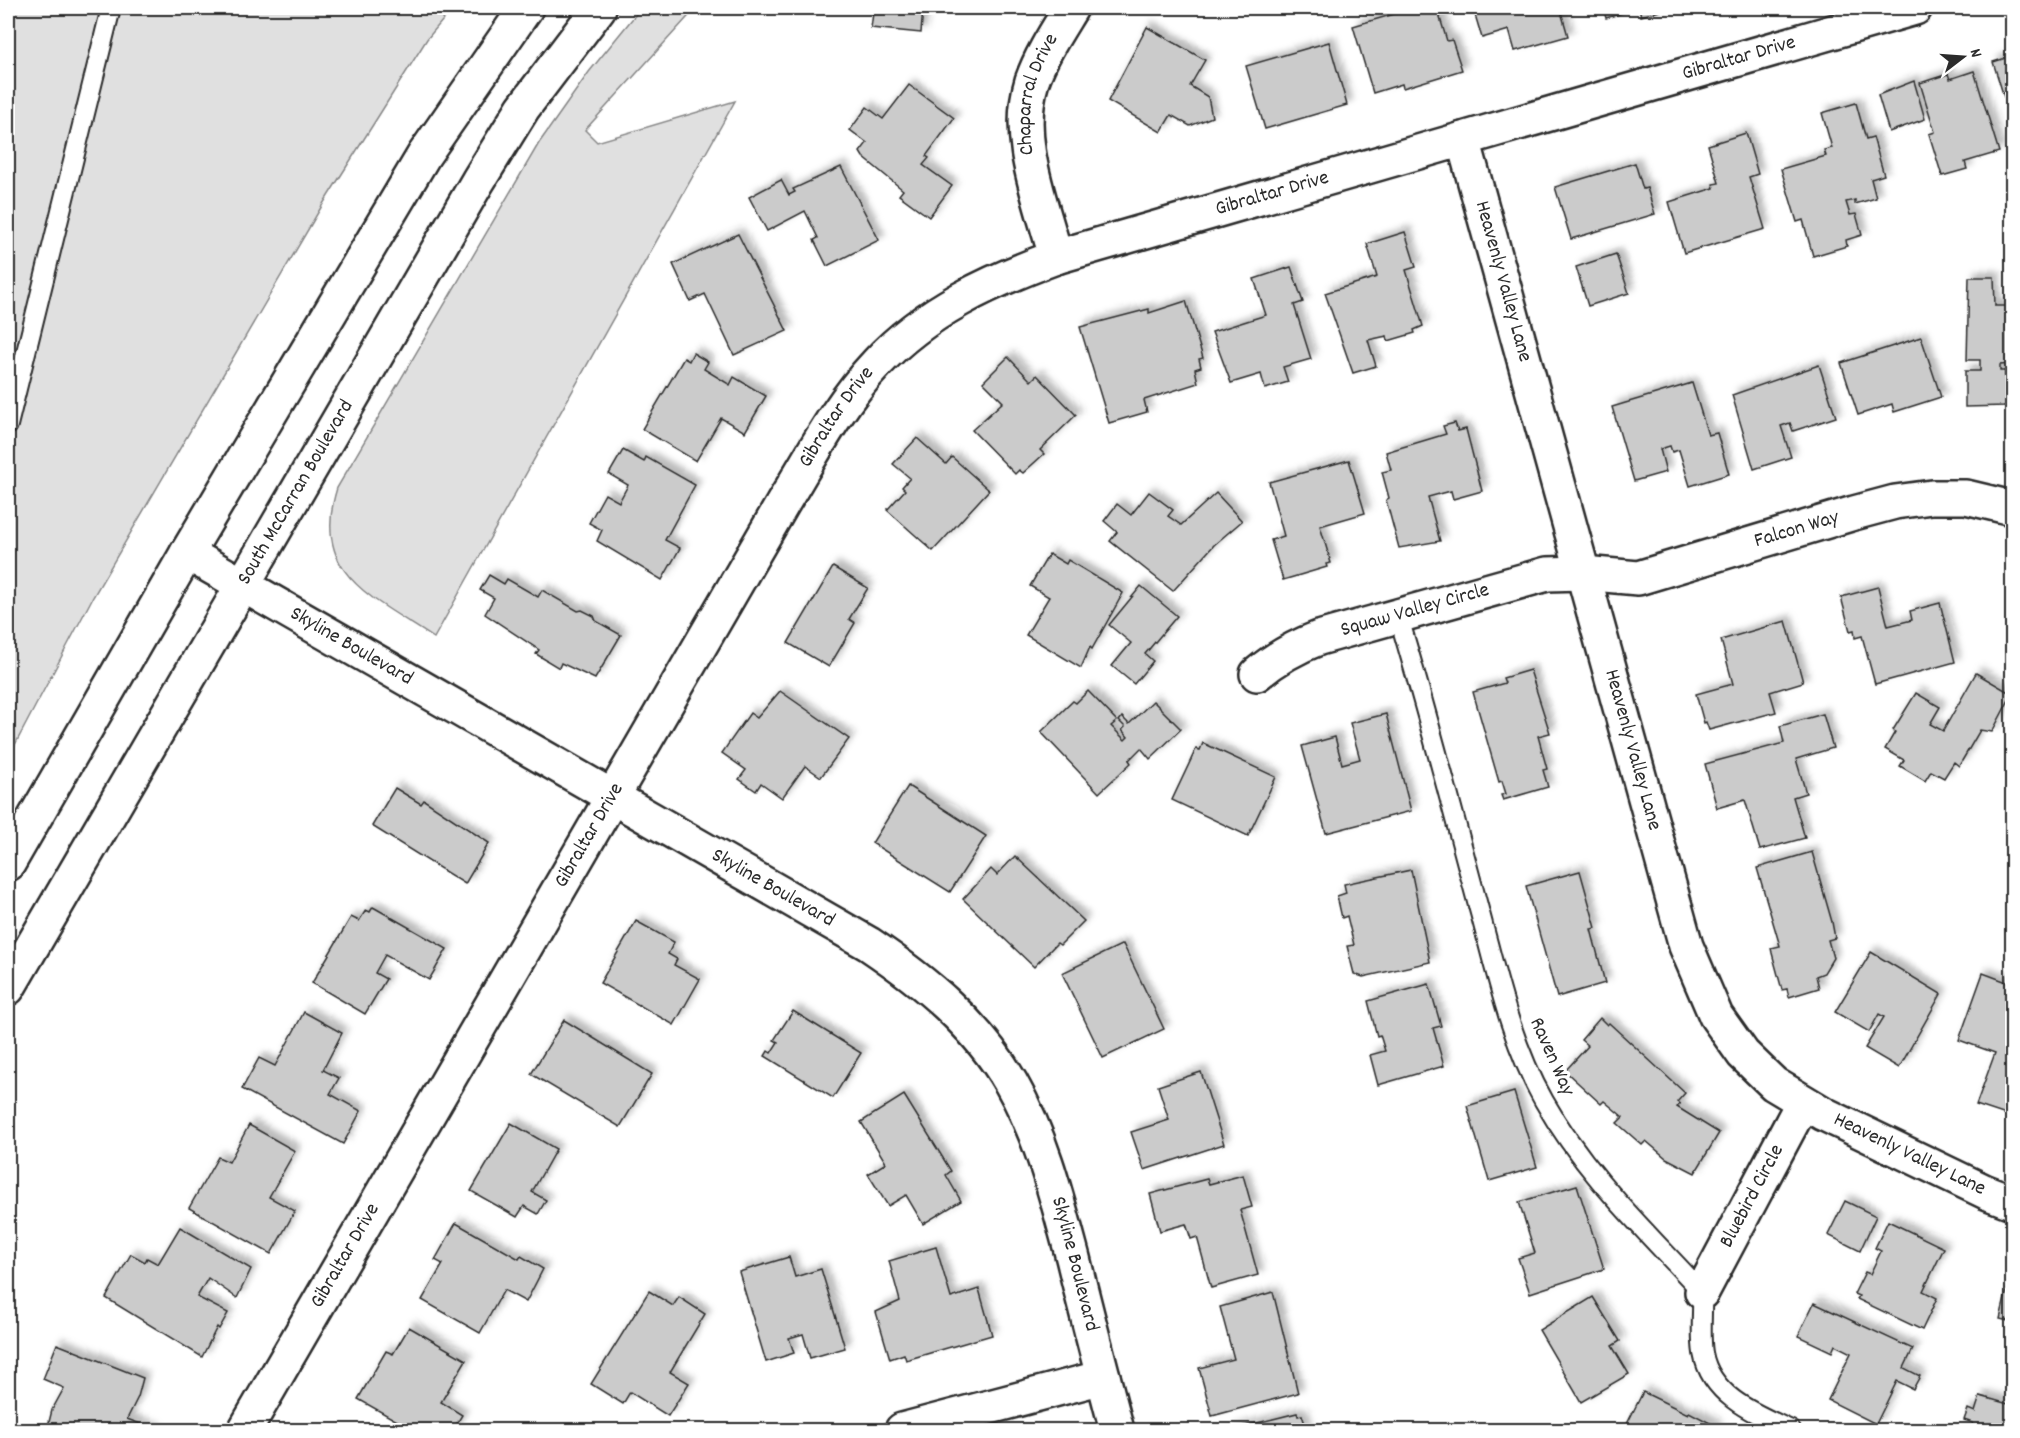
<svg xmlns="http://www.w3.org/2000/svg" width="2020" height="1438" viewBox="0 0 2020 1438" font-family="Dekko,sans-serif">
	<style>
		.green { fill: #e0e0e0; stroke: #868686; stroke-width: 1.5 }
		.building { fill: #cbcbcb; stroke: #2b2b2b; stroke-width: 1.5; filter: url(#shadow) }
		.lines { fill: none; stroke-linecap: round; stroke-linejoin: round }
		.lane-casing { stroke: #2b2b2b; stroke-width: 22 }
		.street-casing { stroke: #2b2b2b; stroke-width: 38 }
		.secondary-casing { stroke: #2b2b2b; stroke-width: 38 }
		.primary-casing { stroke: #2b2b2b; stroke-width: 38 }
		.lane { stroke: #fff; stroke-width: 18 }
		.street { stroke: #fff; stroke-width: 33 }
		.secondary { stroke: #fff; stroke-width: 33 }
		.primary { stroke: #fff; stroke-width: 33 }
		.labels { text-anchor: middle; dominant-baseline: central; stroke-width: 6; stroke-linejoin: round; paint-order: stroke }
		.street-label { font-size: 21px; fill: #2b2b2b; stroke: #fff }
	</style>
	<defs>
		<filter id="shadow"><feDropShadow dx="5.5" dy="-5.5" stdDeviation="3" flood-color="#0004"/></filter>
	</defs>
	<rect width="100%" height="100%" fill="#fff"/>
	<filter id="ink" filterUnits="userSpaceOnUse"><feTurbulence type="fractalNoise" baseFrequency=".0167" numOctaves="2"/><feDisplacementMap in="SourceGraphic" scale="12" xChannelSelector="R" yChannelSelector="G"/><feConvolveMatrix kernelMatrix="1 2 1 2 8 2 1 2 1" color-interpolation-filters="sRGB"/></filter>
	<g filter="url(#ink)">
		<g class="green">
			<polygon points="8,8 453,8 427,39 323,204 93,597 8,758"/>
			<path d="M641,8H696L585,130L597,142L735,101L434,638C373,597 310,575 337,488L539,143L589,72Z"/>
		</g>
		<g class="building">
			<polygon points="835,8 923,8 921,33 871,28 873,13"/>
			<polygon points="1415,8 1437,8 1447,41 1452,40 1462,70 1403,88 1402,84 1373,93 1353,26"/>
			<polygon points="1473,8 1560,8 1568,36 1515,51 1509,30 1482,38"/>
			<polygon points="1603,8 1671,8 1641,16 1639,8 1606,18"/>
			<polygon points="1147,27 1205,60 1190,86 1208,97 1212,117 1190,126 1171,115 1161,132 1108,101"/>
			<polygon points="1329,42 1347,105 1265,129 1246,66"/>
			<polygon points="2012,56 2012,95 2004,97 1993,62"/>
			<polygon points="1974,71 1999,152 1965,162 1967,169 1942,176 1929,134 1935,132 1920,83 1948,74 1950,79"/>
			<polygon points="1914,81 1925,119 1889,132 1878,95"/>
			<polygon points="909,85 954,118 926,156 929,158 923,165 952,186 929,217 899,195 903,190 863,157 860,152 867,143 850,130 867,107 883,119"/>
			<polygon points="1856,103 1866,139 1873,137 1884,175 1871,179 1876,198 1855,204 1855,200 1846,202 1850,215 1856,214 1862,235 1846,240 1847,246 1813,256 1803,220 1797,222 1781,169 1826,156 1824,150 1832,148 1822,113"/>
			<polygon points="1746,133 1758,174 1749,177 1765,229 1684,253 1669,202 1714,188 1713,184 1719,183 1708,145"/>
			<polygon points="1635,163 1643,189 1647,188 1655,214 1571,239 1555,187"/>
			<polygon points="841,167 879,240 827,266 814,240 818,238 805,211 767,231 749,197 781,180 789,195 795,192 793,189"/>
			<polygon points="1405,232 1416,267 1406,270 1423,326 1414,330 1415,333 1388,341 1387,336 1368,340 1376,366 1353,373 1325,293 1377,277 1367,244"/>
			<polygon points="738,234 787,331 734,355 705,294 690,301 673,264"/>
			<polygon points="1616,254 1629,293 1588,306 1576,267"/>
			<polygon points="1291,267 1303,302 1294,305 1311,359 1283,367 1288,382 1265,389 1261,374 1231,383 1212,332 1266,315 1254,279"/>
			<polygon points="1969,277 1994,277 1995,306 2012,306 2012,364 2000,365 2000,371 2005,371 2006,406 1965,407 1965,371 1980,371 1980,360 1967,360"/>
			<polygon points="1186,301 1203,358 1199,359 1201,367 1195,369 1198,383 1144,400 1147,412 1109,423 1080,327 1149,309 1149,313"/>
			<polygon points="1921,337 1941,397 1894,412 1892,404 1858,415 1841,363"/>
			<polygon points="693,353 708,362 704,369 730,385 734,377 766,396 745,432 721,418 696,461 642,429 684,358 689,361"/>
			<polygon points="1008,357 1031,381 1037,375 1076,415 1040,450 1044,454 1023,473 1019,470 1015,474 972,430 1003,402 983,382"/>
			<polygon points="1819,365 1836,417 1793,431 1790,423 1781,426 1791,457 1754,469 1732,395"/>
			<polygon points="1692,383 1708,435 1717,433 1729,474 1690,486 1679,450 1672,452 1670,446 1660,449 1666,472 1634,481 1612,407"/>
			<polygon points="1455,423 1458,431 1466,429 1482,491 1453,499 1451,491 1428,497 1440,541 1399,548 1386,500 1389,498 1382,472 1391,470 1386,452 1446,434 1443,426"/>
			<polygon points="917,438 946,464 952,457 989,490 933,551 887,510 905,490 902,487 910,478 893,464"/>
			<polygon points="623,450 644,462 646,457 695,485 665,540 680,548 662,580 597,541 602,530 589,523 605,494 619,502 628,485 609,474"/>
			<polygon points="1349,460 1365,513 1320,526 1331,563 1326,564 1327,567 1283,580 1271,540 1284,536 1269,482"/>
			<polygon points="1149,492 1173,510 1168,516 1181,525 1216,493 1242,521 1214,545 1173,591 1110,541 1117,532 1104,521 1117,504 1131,515"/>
			<polygon points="1049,554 1066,564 1068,560 1123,593 1092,649 1090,647 1081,668 1026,635 1049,597 1030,586"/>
			<polygon points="833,567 868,588 849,619 855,623 829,667 788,643"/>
			<polygon points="489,575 504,584 507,579 538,597 542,590 578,611 582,610 594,616 596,621 621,635 595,679 561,663 559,668 536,654 539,650 485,614 494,598 480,590"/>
			<polygon points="1141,586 1177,616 1145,654 1153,661 1134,684 1112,666 1131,643 1109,625"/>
			<polygon points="1878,587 1888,626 1912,620 1910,611 1940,603 1955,662 1875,684 1862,636 1855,638 1854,630 1850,631 1841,597"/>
			<polygon points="1786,621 1803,682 1770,692 1776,712 1709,730 1706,722 1704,723 1696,694 1733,684 1721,640"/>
			<polygon points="1530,670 1550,733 1538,736 1547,769 1543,770 1548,787 1503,800 1501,795 1506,794 1502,781 1499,782 1473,692 1505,683 1503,678"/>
			<polygon points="1976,673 2012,694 1992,732 1980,730 1959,766 1954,762 1944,778 1931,771 1925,781 1900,766 1904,760 1885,749 1895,732 1893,730 1916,693 1940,707 1930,724 1943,731"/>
			<polygon points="780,691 849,739 821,777 805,766 782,798 761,783 756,791 739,779 746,770 722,753 750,713 757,718"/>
			<polygon points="1088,691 1117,721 1111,726 1125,740 1128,737 1122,730 1125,727 1119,721 1122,717 1129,724 1153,701 1181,729 1150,759 1141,748 1129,760 1131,763 1099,793 1041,732 1073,701 1076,703"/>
			<polygon points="1386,714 1411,811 1326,833 1302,746 1335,737 1342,764 1360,759 1350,723"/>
			<polygon points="1823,714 1833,748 1796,759 1806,793 1793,797 1805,838 1760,850 1745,800 1717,808 1705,764 1784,743 1780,726"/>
			<polygon points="1203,743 1276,777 1248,836 1172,800 1196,749 1200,750"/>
			<polygon points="908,786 986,836 950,892 872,843"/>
			<polygon points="395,788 421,804 424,800 489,843 465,884 372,826"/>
			<polygon points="1812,852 1832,922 1835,938 1828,940 1833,958 1824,973 1816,976 1819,988 1789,997 1787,989 1782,990 1772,953 1771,948 1780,946 1757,868"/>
			<polygon points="1015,856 1084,921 1060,945 1057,943 1034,967 963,899 991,869 997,875"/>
			<polygon points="1411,870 1430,962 1363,977 1354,974 1347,946 1354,945 1347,916 1342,918 1337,896 1346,893 1344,884"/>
			<polygon points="1580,871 1596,928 1591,929 1605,983 1557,997 1526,886"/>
			<polygon points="373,907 447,949 429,980 385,955 375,973 386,979 365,1014 312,983 351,917 359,921 366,910 370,912"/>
			<polygon points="636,921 674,942 668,954 677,959 674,965 700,979 674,1025 600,983"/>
			<polygon points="1123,944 1164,1029 1103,1058 1062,973"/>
			<polygon points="1871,952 1941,994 1899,1068 1865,1048 1884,1017 1879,1014 1869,1032 1835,1012"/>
			<polygon points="1983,973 2012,984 2012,1117 1976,1105 1995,1053 1959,1040"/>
			<polygon points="1429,984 1441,1026 1433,1028 1444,1066 1378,1085 1370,1055 1385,1051 1380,1035 1377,1036 1368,1001"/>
			<polygon points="793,1011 861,1053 833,1098 765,1056 768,1051 771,1053 778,1042 774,1040"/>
			<polygon points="304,1012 342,1033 323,1070 339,1078 330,1094 361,1111 343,1144 242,1089 259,1058 275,1066"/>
			<polygon points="1600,1018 1607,1025 1609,1023 1685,1093 1677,1102 1680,1104 1677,1107 1719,1133 1695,1173 1666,1158 1646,1141 1642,1145 1617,1123 1623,1117 1604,1101 1601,1104 1565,1071 1588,1046 1581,1040"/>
			<polygon points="564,1020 652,1074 620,1127 531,1074"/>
			<polygon points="1201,1072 1224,1144 1144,1170 1131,1132 1169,1120 1158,1086"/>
			<polygon points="1514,1092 1537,1167 1489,1181 1467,1106"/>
			<polygon points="904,1095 951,1171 946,1175 961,1201 923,1224 906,1195 888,1206 868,1174 886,1163 861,1122"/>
			<polygon points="511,1123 556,1149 532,1192 546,1200 538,1214 524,1206 517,1217 471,1191"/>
			<polygon points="249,1125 295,1151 269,1197 295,1211 271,1254 189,1208 218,1157 229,1162"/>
			<polygon points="1243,1175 1252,1207 1240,1210 1258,1275 1211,1288 1197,1237 1191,1239 1186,1224 1160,1231 1150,1194 1207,1179 1209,1184"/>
			<polygon points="1577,1185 1604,1269 1530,1293 1518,1258 1535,1253 1519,1202"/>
			<polygon points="1845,1201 1876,1216 1860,1251 1828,1235"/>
			<polygon points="1888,1221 1944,1248 1923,1291 1937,1298 1922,1330 1857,1299 1859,1296 1854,1294 1865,1272 1870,1274 1881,1251 1875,1248"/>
			<polygon points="456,1223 519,1259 521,1256 543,1269 526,1302 504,1290 480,1333 422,1300 443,1264 435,1260"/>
			<polygon points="180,1227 251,1269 237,1298 208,1278 197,1297 228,1313 219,1329 217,1327 202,1357 106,1298 131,1254 145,1262 147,1258 158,1264"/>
			<polygon points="936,1247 951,1298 979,1289 992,1335 906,1360 904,1354 890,1359 876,1312 900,1301 889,1261"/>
			<polygon points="789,1257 795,1277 821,1269 845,1348 810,1358 803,1334 789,1338 794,1353 766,1362 739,1272"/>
			<polygon points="2011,1273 2012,1273 2012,1322 2000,1319"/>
			<polygon points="649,1291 673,1306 679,1297 705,1314 670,1372 689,1383 668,1416 630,1392 623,1404 591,1384"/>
			<polygon points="1273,1292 1298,1393 1212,1416 1199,1368 1234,1359 1220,1307"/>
			<polygon points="1593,1297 1620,1341 1612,1346 1629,1374 1581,1402 1539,1330"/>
			<polygon points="1814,1303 1913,1349 1904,1368 1920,1376 1913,1389 1897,1381 1876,1424 1828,1400 1851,1353 1835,1345 1832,1352 1798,1336"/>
			<polygon points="409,1327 466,1360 441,1402 462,1415 453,1430 413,1430 358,1399 386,1351 393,1354"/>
			<polygon points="57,1344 143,1378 138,1397 127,1419 157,1430 47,1430 52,1410 64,1388 43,1379"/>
			<polygon points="1643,1392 1688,1414 1689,1412 1716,1426 1714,1430 1624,1430"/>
			<polygon points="1980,1396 2012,1405 2012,1430 1971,1430 1973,1423 1964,1420 1968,1409 1975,1412"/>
			<polygon points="1297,1413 1298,1416 1302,1415 1307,1430 1229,1430"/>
		</g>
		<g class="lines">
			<g class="lane-casing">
				<g id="lane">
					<polyline points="8,425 111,8"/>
					<path d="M1398,615C1428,714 1453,813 1480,913C1497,976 1511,1043 1544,1101C1585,1174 1646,1231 1702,1292C1703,1312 1700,1334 1703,1353C1711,1397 1756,1414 1791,1430"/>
				</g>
			</g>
			<g class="street-casing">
				<g id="street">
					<path id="s1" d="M1463,139L1686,946L1716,1016L1743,1054L1774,1084L1824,1114L1986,1192L2012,1202"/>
					<path id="s2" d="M1056,257C1041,200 1014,139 1032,81C1041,55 1057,31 1071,8"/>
					<path id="s3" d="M1257,674C1277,657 1295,647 1319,638L1547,574L1583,573L1638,578L1854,513L1895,502L1932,497H1966L2012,508"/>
					<path id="s4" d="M1702,1292L1803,1102"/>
					<path id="s5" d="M245,1430L783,503C812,455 839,403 877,363C925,311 991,281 1056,257L1915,8"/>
					<polyline points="902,1430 1103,1377"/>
				</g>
			</g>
			<g class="secondary-casing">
				<g id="secondary">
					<path id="s6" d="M187,553L869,944C924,981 977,1024 1011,1083C1042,1137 1057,1198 1073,1258C1087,1316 1102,1373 1117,1430"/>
				</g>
			</g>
			<g class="primary-casing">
				<g id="primary">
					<polyline points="8,864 187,553 424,155 526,8"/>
					<path id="s7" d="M8,988L478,181L523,108L599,8"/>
				</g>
			</g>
			<use href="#lane" class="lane"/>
			<use href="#street" class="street"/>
			<use href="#secondary" class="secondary"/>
			<use href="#primary" class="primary"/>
		</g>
	</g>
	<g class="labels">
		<g class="street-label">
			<text stroke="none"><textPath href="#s5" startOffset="2162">Gibraltar Drive</textPath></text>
			<text stroke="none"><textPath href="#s2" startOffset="168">Chaparral Drive</textPath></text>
			<text stroke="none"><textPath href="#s5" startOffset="1676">Gibraltar Drive</textPath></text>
			<text stroke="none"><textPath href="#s1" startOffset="148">Heavenly Valley Lane</textPath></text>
			<text stroke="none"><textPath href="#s5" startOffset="1173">Gibraltar Drive</textPath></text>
			<text stroke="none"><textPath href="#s7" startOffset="573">South McCarran Boulevard</textPath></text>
			<text stroke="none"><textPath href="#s3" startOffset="566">Falcon Way</textPath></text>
			<text stroke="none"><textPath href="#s3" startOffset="172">Squaw Valley Circle</textPath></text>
			<text stroke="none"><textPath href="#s6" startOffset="189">Skyline Boulevard</textPath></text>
			<text stroke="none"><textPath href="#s1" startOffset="634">Heavenly Valley Lane</textPath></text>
			<text stroke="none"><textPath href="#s5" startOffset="687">Gibraltar Drive</textPath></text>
			<text stroke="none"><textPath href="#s6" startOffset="675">Skyline Boulevard</textPath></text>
			<text transform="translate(1551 1057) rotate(66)">Raven Way</text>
			<text stroke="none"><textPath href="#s1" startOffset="1156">Heavenly Valley Lane</textPath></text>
			<text stroke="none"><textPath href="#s4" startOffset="108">Bluebird Circle</textPath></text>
			<text stroke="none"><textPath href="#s5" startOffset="201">Gibraltar Drive</textPath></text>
			<text stroke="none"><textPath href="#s6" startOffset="1179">Skyline Boulevard</textPath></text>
		</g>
	</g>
	<rect width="2020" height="1438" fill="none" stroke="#fff" stroke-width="30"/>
	<rect x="15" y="15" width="1990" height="1408" fill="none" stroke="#2b2b2b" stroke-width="2" filter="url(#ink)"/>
	<g transform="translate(1963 57) rotate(73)" stroke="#ffffff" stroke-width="4.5" paint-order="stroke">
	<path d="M0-4.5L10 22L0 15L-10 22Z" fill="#2b2b2b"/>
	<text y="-9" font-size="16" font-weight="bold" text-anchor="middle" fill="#2b2b2b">N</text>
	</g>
</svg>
